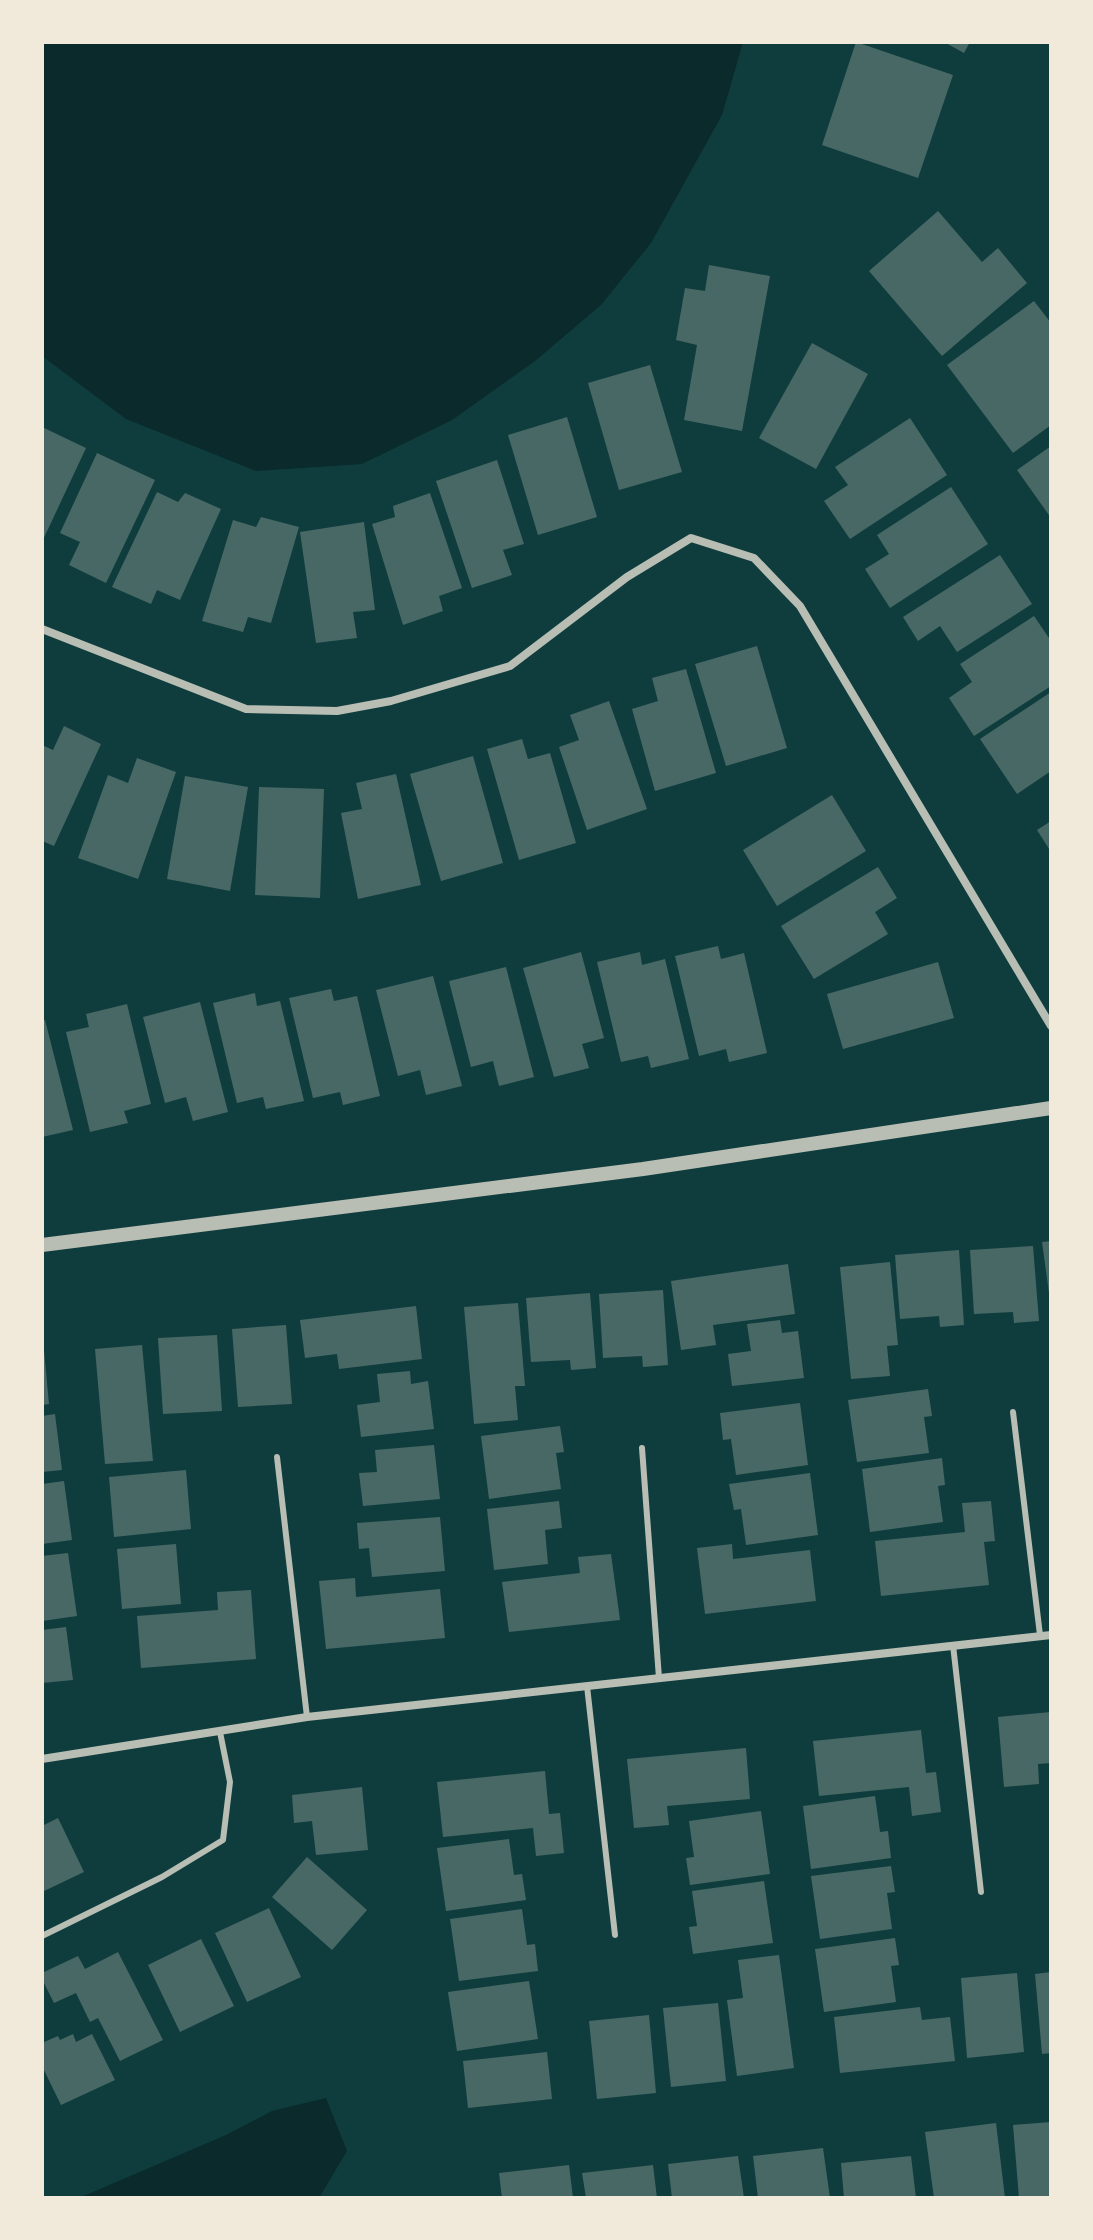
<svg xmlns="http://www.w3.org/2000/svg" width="1093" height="2240" viewBox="0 0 1093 2240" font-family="'Archivo Narrow',sans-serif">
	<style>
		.water { fill: #0a2a2b }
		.building { fill: #486865 }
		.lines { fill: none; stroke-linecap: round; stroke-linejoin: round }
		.service { stroke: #b8beb3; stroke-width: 6 }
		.minor { stroke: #b8beb3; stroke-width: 8 }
		.tertiary { stroke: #b8beb3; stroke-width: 14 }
	</style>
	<rect width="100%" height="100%" fill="#0f3d3e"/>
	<g class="water">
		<polygon points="42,42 743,42 722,115 651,243 601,305 535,361 452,420 362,464 256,471 126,419 42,356"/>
		<polygon points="326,2098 347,2151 319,2198 79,2198 226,2135 272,2111"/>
	</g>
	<g class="building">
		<polygon points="856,42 953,75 918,178 822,145"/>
		<polygon points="944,42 970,42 964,53"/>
		<polygon points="938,211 982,262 998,248 1027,283 942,356 869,271"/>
		<polygon points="709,265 770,276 742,431 684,420 697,345 676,340 685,288 705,291"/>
		<polygon points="1034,301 1051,323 1051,425 1013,453 947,365"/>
		<polygon points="812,343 868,374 816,469 759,438"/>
		<polygon points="650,365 682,472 619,490 588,383"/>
		<polygon points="567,417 597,517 538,535 508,435"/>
		<polygon points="910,418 947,475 850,539 824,501 848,485 835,467"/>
		<polygon points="42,427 86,448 42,542"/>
		<polygon points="1051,446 1051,518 1017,470"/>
		<polygon points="97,453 155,480 106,583 69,565 80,542 60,533"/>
		<polygon points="497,460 524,544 503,550 512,575 472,588 436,481"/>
		<polygon points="951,487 988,544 890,608 865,569 889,554 877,535"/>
		<polygon points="157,492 178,502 185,493 221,509 180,600 157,590 151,604 112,587"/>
		<polygon points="430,493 462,588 439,596 443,611 403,625 372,524 395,517 393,506"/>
		<polygon points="261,517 299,527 271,623 248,617 243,632 202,621 233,520 256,527"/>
		<polygon points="364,522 375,610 353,612 357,638 316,643 300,532"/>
		<polygon points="1000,555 1032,604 957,652 940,626 918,641 903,617"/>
		<polygon points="1034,616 1051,641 1051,686 974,736 949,698 972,682 960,664"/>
		<polygon points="757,646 787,748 726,766 695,664"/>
		<polygon points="686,669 716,773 655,791 632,709 658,701 652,678"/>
		<polygon points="1051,692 1051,771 1017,794 980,739"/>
		<polygon points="609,701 647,809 587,830 559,747 579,740 570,715"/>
		<polygon points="64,726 101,744 54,846 42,841 42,745 53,750"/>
		<polygon points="522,739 528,759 550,753 576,843 519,860 487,749"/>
		<polygon points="473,756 503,863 441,881 410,774"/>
		<polygon points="137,758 176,772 138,879 78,858 108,775 128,783"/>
		<polygon points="396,774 421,885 358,899 341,813 362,809 356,783"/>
		<polygon points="185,776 248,787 230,891 167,879"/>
		<polygon points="259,787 324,789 320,898 255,895"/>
		<polygon points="832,795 866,851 777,906 743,850"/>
		<polygon points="1051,821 1051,852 1037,830"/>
		<polygon points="878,867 897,898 875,912 888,934 814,979 781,926"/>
		<polygon points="718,946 721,959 744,953 767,1053 729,1062 726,1049 699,1056 675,956"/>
		<polygon points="581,952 604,1038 582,1044 589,1068 554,1077 523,968"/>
		<polygon points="640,952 642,965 665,959 689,1059 651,1068 648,1056 621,1062 597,962"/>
		<polygon points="938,962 954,1018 843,1049 827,994"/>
		<polygon points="506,967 534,1077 499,1086 493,1061 471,1067 449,981"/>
		<polygon points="433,976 462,1086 426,1095 420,1070 398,1076 376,990"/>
		<polygon points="331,989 334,1001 357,996 380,1096 343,1105 340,1092 313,1098 289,998"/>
		<polygon points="255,993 257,1006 280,1001 304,1101 266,1109 263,1097 237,1103 213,1003"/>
		<polygon points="200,1002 228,1112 193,1121 186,1097 165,1103 143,1017"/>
		<polygon points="127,1004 151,1104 124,1111 128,1123 90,1132 66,1032 89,1027 86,1014"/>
		<polygon points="42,1020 45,1020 73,1130 42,1137"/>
		<polygon points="1051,1241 1051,1293 1049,1293 1042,1242"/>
		<polygon points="1033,1246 1039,1321 1014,1323 1013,1312 974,1314 970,1250"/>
		<polygon points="959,1250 964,1325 940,1327 939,1316 900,1319 895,1255"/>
		<polygon points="890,1262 898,1345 887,1346 890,1376 851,1379 840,1267"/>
		<polygon points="788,1264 795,1314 713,1325 716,1345 681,1350 671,1281"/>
		<polygon points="663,1290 668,1365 643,1367 642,1356 603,1358 599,1294"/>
		<polygon points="590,1293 596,1368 571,1370 570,1360 531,1362 526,1298"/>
		<polygon points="518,1303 525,1386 515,1386 518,1420 474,1424 464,1307"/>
		<polygon points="416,1306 422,1359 339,1369 337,1354 305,1358 300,1320"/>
		<polygon points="780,1320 782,1333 798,1331 804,1378 732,1386 728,1354 751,1351 747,1324"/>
		<polygon points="286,1325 292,1404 238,1407 232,1329"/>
		<polygon points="217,1335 222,1411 163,1414 158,1338"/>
		<polygon points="142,1345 153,1461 105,1464 95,1349"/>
		<polygon points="42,1350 44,1350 49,1404 42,1405"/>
		<polygon points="410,1371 411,1384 428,1381 434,1429 361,1437 357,1405 380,1402 377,1374"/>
		<polygon points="928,1389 932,1416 924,1417 929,1453 857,1462 848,1400"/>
		<polygon points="800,1403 808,1465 736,1475 731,1439 723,1440 720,1413"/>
		<polygon points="55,1414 62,1470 42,1472 42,1416"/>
		<polygon points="560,1426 564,1452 556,1453 561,1489 489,1499 481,1436"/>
		<polygon points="434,1445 440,1499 363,1506 359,1473 377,1472 375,1450"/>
		<polygon points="942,1458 945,1485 938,1486 943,1522 870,1532 862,1469"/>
		<polygon points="186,1470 191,1529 114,1537 109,1477"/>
		<polygon points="810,1473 818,1535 746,1545 741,1509 734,1510 729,1484"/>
		<polygon points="64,1481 72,1540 42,1544 42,1484"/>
		<polygon points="559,1501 562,1528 545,1530 548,1564 494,1570 487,1509"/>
		<polygon points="991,1501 995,1541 984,1542 989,1585 881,1596 875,1541 965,1532 962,1503"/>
		<polygon points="440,1517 445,1571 372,1577 369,1548 359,1549 357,1523"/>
		<polygon points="176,1544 181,1604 122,1609 117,1549"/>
		<polygon points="732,1544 733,1559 810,1550 816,1601 705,1614 697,1548"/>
		<polygon points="68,1553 77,1616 42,1621 42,1556"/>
		<polygon points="611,1554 620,1620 509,1632 502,1582 580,1573 578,1557"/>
		<polygon points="355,1578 356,1597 440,1589 445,1638 326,1649 319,1581"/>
		<polygon points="251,1590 256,1659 141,1668 137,1616 218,1610 217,1592"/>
		<polygon points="66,1627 73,1680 42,1683 42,1630"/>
		<polygon points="1051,1712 1051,1763 1038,1764 1039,1784 1004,1787 998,1717"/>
		<polygon points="921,1730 926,1773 936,1772 941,1812 912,1816 909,1787 819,1796 813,1741"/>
		<polygon points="746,1748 750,1799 667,1806 669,1825 634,1828 627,1759"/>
		<polygon points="545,1771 549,1814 560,1813 564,1853 536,1856 533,1828 443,1837 437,1782"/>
		<polygon points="362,1787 368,1850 316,1855 312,1821 294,1823 292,1795"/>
		<polygon points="875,1796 880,1832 888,1831 891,1858 811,1869 803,1806"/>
		<polygon points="761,1811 770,1874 690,1885 686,1858 694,1857 689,1821"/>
		<polygon points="58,1818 84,1872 42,1892 42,1826"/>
		<polygon points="509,1839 514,1875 522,1874 526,1900 446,1911 437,1848"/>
		<polygon points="307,1857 367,1910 332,1950 272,1897"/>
		<polygon points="891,1866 895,1892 887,1893 892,1929 820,1939 811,1876"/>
		<polygon points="764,1881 773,1943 693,1954 689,1927 697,1926 692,1891"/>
		<polygon points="269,1908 301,1977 247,2002 215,1933"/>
		<polygon points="522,1909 527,1945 535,1944 538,1971 459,1981 450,1919"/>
		<polygon points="895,1938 899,1965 891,1966 896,2002 824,2012 815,1949"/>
		<polygon points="201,1939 234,2006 180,2032 148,1965"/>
		<polygon points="118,1952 163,2040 120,2061 98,2018 90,2022 76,1993 54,2003 42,1979 42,1973 78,1956 85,1969"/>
		<polygon points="779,1955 794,2068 737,2076 727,2000 743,1998 738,1960"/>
		<polygon points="1051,1972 1051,2053 1042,2054 1035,1974"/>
		<polygon points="1017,1973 1024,2052 967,2058 961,1978"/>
		<polygon points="529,1981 538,2039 457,2051 448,1992"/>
		<polygon points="718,2003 726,2081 671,2087 663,2008"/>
		<polygon points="920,2007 922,2020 950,2017 955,2061 840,2073 834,2017"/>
		<polygon points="649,2015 656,2093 597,2099 589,2021"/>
		<polygon points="73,2034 76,2042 92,2034 115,2080 61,2105 42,2066 42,2043 58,2036 60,2040"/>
		<polygon points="547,2052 552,2099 468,2108 463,2061"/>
		<polygon points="1051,2122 1051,2198 1019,2198 1013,2125"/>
		<polygon points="996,2123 1005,2198 934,2198 925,2132"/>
		<polygon points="823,2148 830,2198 758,2198 753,2156"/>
		<polygon points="738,2156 744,2198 672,2198 668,2164"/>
		<polygon points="911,2156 916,2198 844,2198 841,2163"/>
		<polygon points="569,2165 573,2198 502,2198 499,2173"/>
		<polygon points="653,2165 657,2198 586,2198 582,2173"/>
	</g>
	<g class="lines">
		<g class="service">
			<polyline points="1013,1412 1040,1635"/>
			<polyline points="642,1448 659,1678"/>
			<polyline points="277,1457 307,1717"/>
			<polyline points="953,1645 981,1892"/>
			<polyline points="587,1686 615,1935"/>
			<polyline points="42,1936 162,1877 223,1840 230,1782 220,1732"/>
		</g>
		<g class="minor">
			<polyline points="42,629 246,709 337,711 391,701 510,666 627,577 691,538 754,558 800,606 1051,1026"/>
			<polyline points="42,1759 307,1717 1051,1635"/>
		</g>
		<polyline class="tertiary" points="42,1245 643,1169 1051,1108"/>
	</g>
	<rect width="1093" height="2240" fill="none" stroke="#f1e9da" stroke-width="88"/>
</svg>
